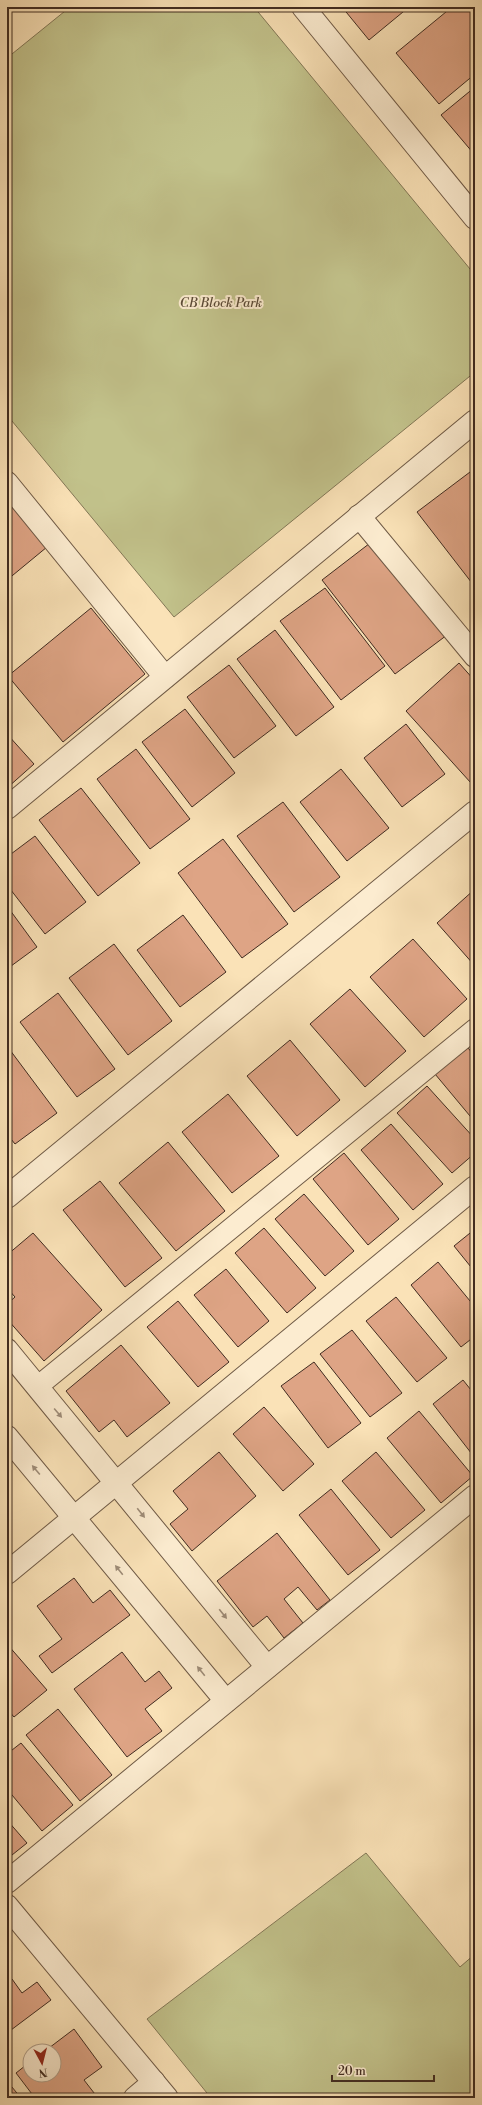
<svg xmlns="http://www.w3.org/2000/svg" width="482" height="2105" viewBox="0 0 482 2105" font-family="'Libre Bodoni',serif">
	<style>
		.green { fill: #c2c28b; stroke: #827756 }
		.building { fill: #dea485; stroke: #412c21 }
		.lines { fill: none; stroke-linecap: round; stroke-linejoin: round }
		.service-casing { stroke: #6f5a46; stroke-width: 22 }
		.minor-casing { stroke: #6f5a46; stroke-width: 24 }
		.service { stroke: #fcecd0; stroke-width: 20 }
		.minor { stroke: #fcecd0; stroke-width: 22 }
		.oneway { fill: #9e8c78 }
		.labels { text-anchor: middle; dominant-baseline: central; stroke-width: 4; stroke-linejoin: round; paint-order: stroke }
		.park-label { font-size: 13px; font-style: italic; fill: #5b4a36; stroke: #fcecd0 }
	</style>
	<rect width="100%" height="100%" fill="#fae2b7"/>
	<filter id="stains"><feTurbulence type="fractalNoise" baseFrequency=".005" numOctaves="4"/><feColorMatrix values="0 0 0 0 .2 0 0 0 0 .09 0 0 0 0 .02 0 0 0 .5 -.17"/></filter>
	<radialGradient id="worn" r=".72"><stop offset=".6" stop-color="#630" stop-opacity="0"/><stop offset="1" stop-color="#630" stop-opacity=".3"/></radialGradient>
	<g class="green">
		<polygon points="70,7 254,7 475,275 475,372 174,617 7,415 7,58"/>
		<polygon points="366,1853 460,1967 475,1954 475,2098 211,2098 147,2019"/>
	</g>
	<g class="building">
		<polygon points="342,7 409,7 369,40"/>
		<polygon points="452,7 475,7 475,74 439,104 396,53"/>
		<polygon points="475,87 475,154 474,154 441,115"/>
		<polygon points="474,469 475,470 475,587 417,512"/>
		<polygon points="7,500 47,547 7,580"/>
		<polygon points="374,540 447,635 395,674 322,580"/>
		<polygon points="325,588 385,666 341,700 280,621"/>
		<polygon points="91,608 145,674 63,742 8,676"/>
		<polygon points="275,630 334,707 296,736 237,659"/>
		<polygon points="459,663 475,681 475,779 471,783 406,711"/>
		<polygon points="229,665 276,726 234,758 187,697"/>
		<polygon points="185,709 235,773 192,807 142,742"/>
		<polygon points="406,724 445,774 402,807 364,758"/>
		<polygon points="7,734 34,764 7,788"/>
		<polygon points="136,749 190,819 150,849 97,779"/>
		<polygon points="341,769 389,828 347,861 300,802"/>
		<polygon points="81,788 140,863 98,896 39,820"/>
		<polygon points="283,802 340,877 294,912 237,836"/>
		<polygon points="35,836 86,902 45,934 7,885 7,857"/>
		<polygon points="223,839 288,924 242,958 178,873"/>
		<polygon points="475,889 475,966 437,923"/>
		<polygon points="7,906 37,947 7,969"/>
		<polygon points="183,915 226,972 180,1007 137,950"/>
		<polygon points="413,939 467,999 424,1037 370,977"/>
		<polygon points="114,944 172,1021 128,1055 69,978"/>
		<polygon points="350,989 406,1051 365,1087 310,1024"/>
		<polygon points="58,993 115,1069 77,1097 20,1022"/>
		<polygon points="290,1040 340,1100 297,1136 247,1076"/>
		<polygon points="7,1046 57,1113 15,1144 7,1134"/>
		<polygon points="468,1048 475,1056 475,1122 435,1074"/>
		<polygon points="427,1086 475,1139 475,1153 452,1173 397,1113"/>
		<polygon points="228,1094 279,1156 232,1193 182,1132"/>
		<polygon points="391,1124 443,1184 413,1210 361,1150"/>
		<polygon points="168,1142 225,1211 176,1251 119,1183"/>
		<polygon points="344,1153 399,1219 368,1245 313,1179"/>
		<polygon points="100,1181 162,1258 125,1287 63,1210"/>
		<polygon points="304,1194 354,1251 325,1276 275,1219"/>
		<polygon points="264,1228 316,1288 287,1313 235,1253"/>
		<polygon points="475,1229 475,1272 454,1246"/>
		<polygon points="33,1233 102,1310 44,1361 7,1319 7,1304 15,1297 7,1288 7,1255"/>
		<polygon points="438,1262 475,1307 475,1336 461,1347 411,1285"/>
		<polygon points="226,1269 269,1321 238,1347 194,1295"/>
		<polygon points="396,1297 447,1358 417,1382 366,1321"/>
		<polygon points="178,1301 229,1362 198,1387 147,1327"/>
		<polygon points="352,1330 402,1393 370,1417 320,1354"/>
		<polygon points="121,1345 170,1403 127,1437 114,1420 99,1432 66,1391"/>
		<polygon points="314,1362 361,1423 328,1448 281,1386"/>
		<polygon points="463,1380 475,1395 475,1458 433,1404"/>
		<polygon points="264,1407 314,1464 283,1491 233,1434"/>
		<polygon points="419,1411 473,1476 441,1503 387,1438"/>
		<polygon points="219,1452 256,1496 192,1551 170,1524 188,1509 173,1491"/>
		<polygon points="376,1452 425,1510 391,1538 342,1481"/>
		<polygon points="331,1489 380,1550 348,1575 299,1515"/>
		<polygon points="277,1533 330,1600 317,1610 298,1587 284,1599 303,1623 284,1638 267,1616 253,1627 217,1581"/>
		<polygon points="74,1578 93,1603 110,1590 130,1615 52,1673 39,1656 62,1639 37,1606"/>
		<polygon points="7,1644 47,1690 14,1717 7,1709"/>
		<polygon points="122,1652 145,1682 159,1671 172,1688 145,1709 162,1731 127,1757 74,1689"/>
		<polygon points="58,1709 112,1775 80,1801 26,1735"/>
		<polygon points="21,1743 73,1805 42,1831 7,1789 7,1754"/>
		<polygon points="7,1820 27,1843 7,1859"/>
		<polygon points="12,1979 22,1993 37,1982 51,2000 7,2033 7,1982"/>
		<polygon points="74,2029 102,2067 84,2080 98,2098 35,2098 16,2073 30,2062 30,2075 54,2075 54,2051 45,2051"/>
		<polygon points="7,2081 21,2098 7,2098"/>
	</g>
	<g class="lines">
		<g class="service-casing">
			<polyline id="service" points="37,1387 475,1029"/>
		</g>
		<g class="minor-casing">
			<g id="minor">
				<polyline points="303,7 475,218"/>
				<polyline points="7,483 165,677"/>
				<polyline points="359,516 475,656"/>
				<polyline points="7,808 475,421"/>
				<polyline points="7,1197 475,812"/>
				<polyline points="7,1350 267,1667"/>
				<polyline points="7,1437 226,1701"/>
				<polyline points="7,1573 475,1187"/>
				<polyline points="7,1882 475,1496"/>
				<polyline points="7,1906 167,2098"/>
				<polyline points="135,2098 154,2082"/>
			</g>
		</g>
		<use href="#service" class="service"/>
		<use href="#minor" class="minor"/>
	</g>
	<defs><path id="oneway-solid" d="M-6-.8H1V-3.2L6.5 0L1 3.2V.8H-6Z"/></defs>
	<g class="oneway">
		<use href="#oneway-solid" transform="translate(58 1413) rotate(50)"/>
		<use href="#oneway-solid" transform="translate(36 1470) rotate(-130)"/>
		<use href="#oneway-solid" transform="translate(141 1513) rotate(51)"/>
		<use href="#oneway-solid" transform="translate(119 1570) rotate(-129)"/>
		<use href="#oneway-solid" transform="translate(223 1614) rotate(51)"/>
		<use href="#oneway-solid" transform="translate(201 1671) rotate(-129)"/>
	</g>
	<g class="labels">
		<g class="park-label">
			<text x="221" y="303">CB Block Park</text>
		</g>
	</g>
	<rect width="482" height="2105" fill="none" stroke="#fae2b7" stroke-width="24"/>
	<rect x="8" y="8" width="466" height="2089" fill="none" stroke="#412c21" stroke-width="2"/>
	<rect x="12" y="12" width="458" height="2081" fill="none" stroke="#412c21"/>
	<g transform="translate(42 2063) rotate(173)"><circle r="19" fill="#fcecd0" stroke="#b19f8a"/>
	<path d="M0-3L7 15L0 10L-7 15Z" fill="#8f2418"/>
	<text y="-6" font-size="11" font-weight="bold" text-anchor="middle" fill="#412c21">N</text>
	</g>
	<path d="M332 2075v6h102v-6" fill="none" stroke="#412c21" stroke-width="2"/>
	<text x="338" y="2075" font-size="12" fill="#412c21" stroke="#fcecd0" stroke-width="3" paint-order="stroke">20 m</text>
	<rect width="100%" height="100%" filter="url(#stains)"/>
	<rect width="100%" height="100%" fill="url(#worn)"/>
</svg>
